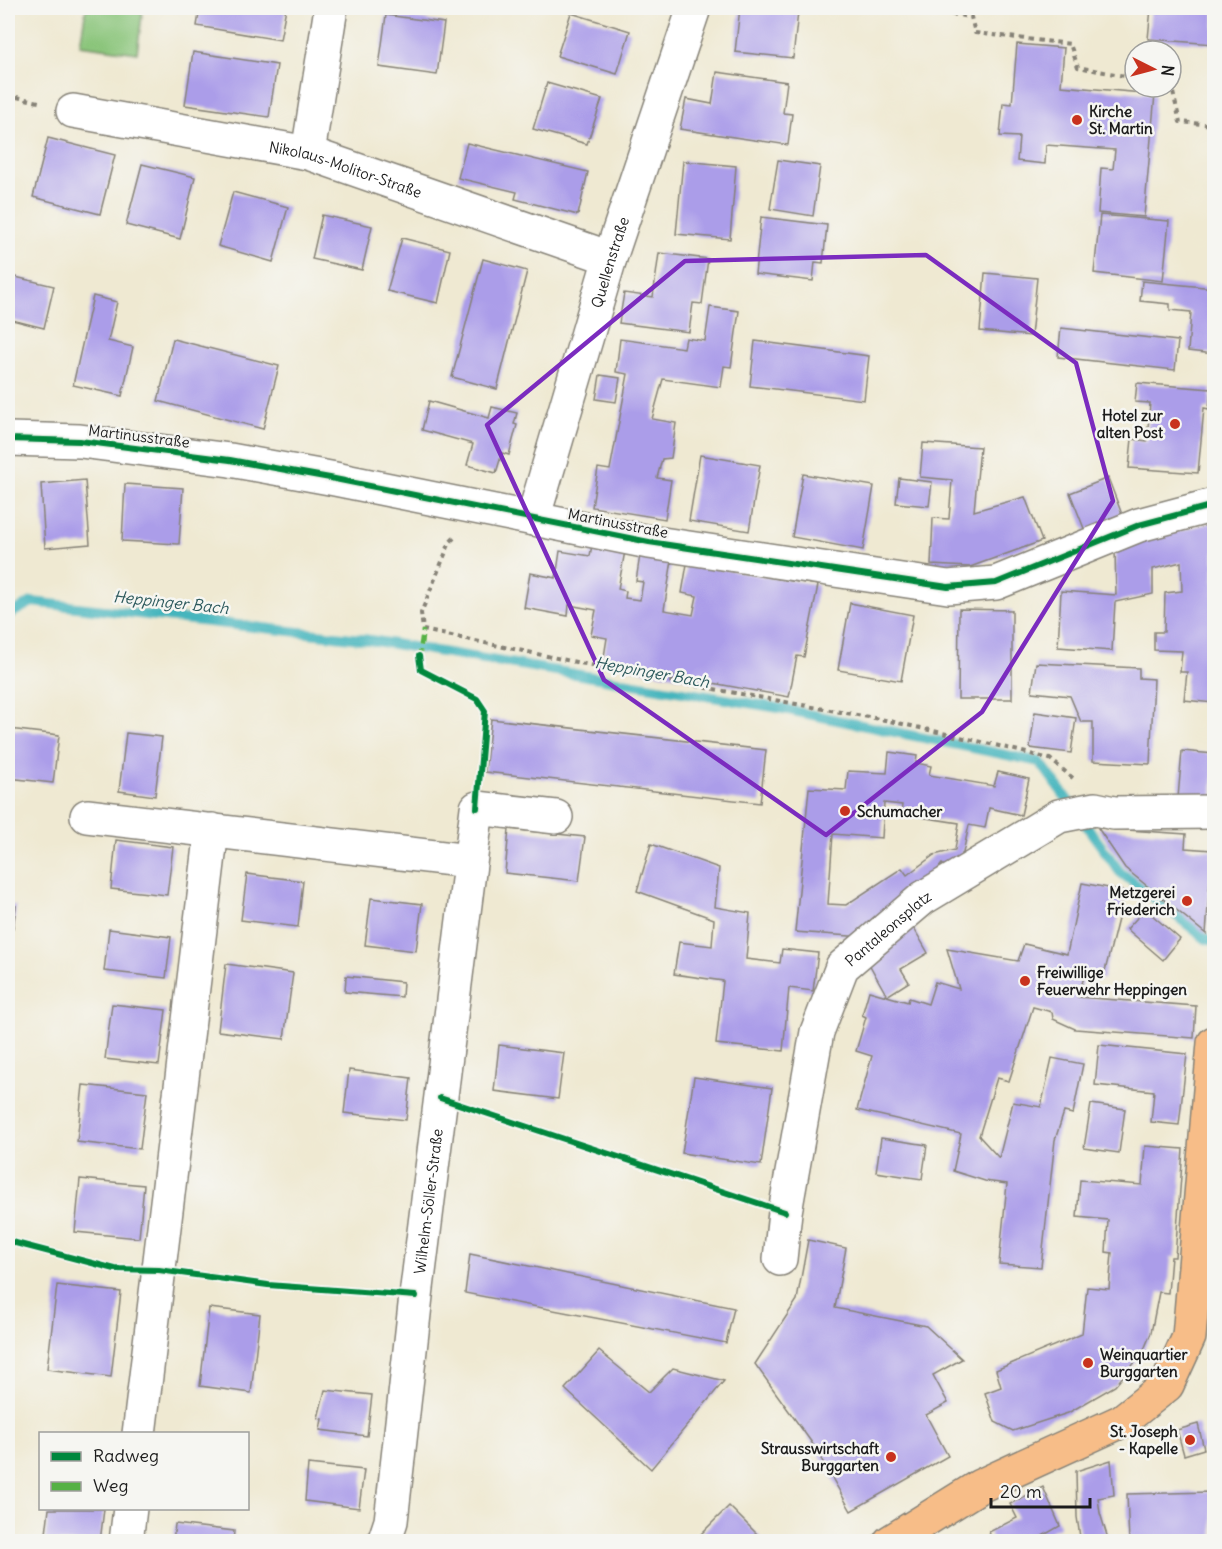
<svg xmlns="http://www.w3.org/2000/svg" width="1222" height="1549" viewBox="0 0 1222 1549" font-family="Delius,sans-serif">
	<style>
		.green { fill: #89c479; stroke: #52704a; stroke-width: 1.5 }
		.lines { fill: none; stroke-linecap: round; stroke-linejoin: round }
		.stream { stroke: #45b5bd; stroke-width: 10 }
		.building { fill: #ab9de9; fill-rule: evenodd }
		.minor-casing { stroke: #868277; stroke-width: 36 }
		.major-casing { stroke: #868277; stroke-width: 36 }
		.path { stroke: #868277; stroke-width: 4; stroke-dasharray: 4.5 4.5; stroke-linecap: butt }
		.minor { stroke: #fff; stroke-width: 33 }
		.major { stroke: #f7bd88; stroke-width: 33 }
		.quiet { stroke: #55b145; stroke-width: 4.5; stroke-dasharray: 9 4.5; stroke-linecap: butt }
		.cycleway-casing { stroke: #f6f6f2; stroke-width: 10 }
		.cycleway { stroke: #00873e; stroke-width: 6 }
		.marked { fill: none; stroke: #7b2cbf; stroke-width: 4.5; stroke-linejoin: round }
		.poi-dot { fill: #c8321e; stroke: #f6f6f2; stroke-width: 2 }
		.labels { text-anchor: middle; dominant-baseline: central; stroke-width: 5; stroke-linejoin: round; paint-order: stroke }
		.poi-label { font-size: 15px; font-weight: bold; fill: #1c1c1c; stroke: #f6f6f2; text-anchor: start }
		.street-label { font-size: 15px; fill: #1c1c1c; stroke: #f6f6f2 }
		.water-label { font-size: 16px; font-style: italic; fill: #2c595c; stroke: #f6f6f2 }
	</style>
	<rect width="100%" height="100%" fill="#f6f6f2"/>
	<filter id="ink" filterUnits="userSpaceOnUse"><feTurbulence type="fractalNoise" baseFrequency=".0167" numOctaves="2"/><feDisplacementMap in="SourceGraphic" scale="12" xChannelSelector="R" yChannelSelector="G"/><feConvolveMatrix kernelMatrix="1 2 1 2 8 2 1 2 1" color-interpolation-filters="sRGB"/></filter>
	<filter id="wash" filterUnits="userSpaceOnUse"><feTurbulence type="fractalNoise" baseFrequency=".008" numOctaves="4" result="noise"/><feDisplacementMap in="SourceGraphic" scale="24" xChannelSelector="R" yChannelSelector="G"/><feGaussianBlur stdDeviation="1.35" result="paint"/><feColorMatrix in="noise" values="0 0 0 0 0 0 0 0 0 0 0 0 0 0 0 0 0 1.4 0 .05"/><feComposite in="paint" operator="in"/></filter>
	<g filter="url(#wash)">
		<rect width="100%" height="100%" fill="#efe9d2"/>
		<polygon class="green" points="86,8 143,8 137,53 80,45"/>
		<g class="lines">
			<polyline class="stream" points="8,615 32,602 370,640 779,708 1040,762 1120,872 1206,939 1214,941"/>
		</g>
		<g id="blocks">
			<g class="building">
				<polygon points="200,8 286,8 280,40 197,26"/>
				<polygon points="740,8 798,12 793,58 735,52"/>
				<polygon points="1151,8 1214,8 1214,44 1148,39"/>
				<polygon points="571,13 630,31 617,74 557,56"/>
				<polygon points="386,15 444,23 437,75 379,67"/>
				<polygon points="1017,44 1064,48 1061,86 1155,94 1144,217 1098,213 1101,168 1113,169 1115,150 1046,145 1045,164 1017,161 1019,137 1000,136 1003,103 1012,104"/>
				<polygon points="193,52 277,65 269,117 185,105"/>
				<polygon points="717,72 787,82 783,113 792,114 788,145 680,129 686,99 712,104"/>
				<polygon points="547,83 602,99 587,144 533,129"/>
				<polygon points="48,138 115,155 100,214 33,197"/>
				<polygon points="467,143 588,172 578,215 515,199 517,192 458,178"/>
				<polygon points="778,160 820,166 813,216 770,209"/>
				<polygon points="683,161 736,166 730,239 676,234"/>
				<polygon points="142,164 195,177 180,239 126,225"/>
				<polygon points="233,192 288,207 273,262 218,246"/>
				<polygon points="322,215 372,226 362,270 312,259"/>
				<polygon points="1100,215 1169,221 1163,281 1094,273"/>
				<polygon points="761,217 827,225 823,263 815,262 813,281 755,274"/>
				<polygon points="402,238 450,250 438,303 387,291"/>
				<polygon points="659,253 708,259 702,304 693,303 689,332 619,323 624,293 653,297"/>
				<polygon points="483,259 527,271 497,389 452,377"/>
				<polygon points="985,273 1037,278 1031,336 980,331"/>
				<polygon points="11,276 54,286 44,328 8,319 8,289"/>
				<polygon points="1142,281 1214,288 1214,354 1188,351 1191,312 1170,310 1170,304 1140,301"/>
				<polygon points="93,296 117,302 108,341 133,347 122,396 73,385"/>
				<polygon points="710,307 739,311 731,367 724,366 721,387 663,379 652,419 676,423 671,458 662,459 657,478 671,480 665,519 592,507 598,468 610,470 628,374 616,372 620,339 684,348 686,338 705,341"/>
				<polygon points="1061,328 1178,341 1175,370 1058,357"/>
				<polygon points="173,339 279,366 263,429 158,401"/>
				<polygon points="755,341 869,356 864,400 750,386"/>
				<polygon points="600,375 620,378 616,402 596,399"/>
				<polygon points="1137,383 1211,389 1209,409 1204,408 1198,473 1129,468 1132,439 1147,441 1150,403 1135,402"/>
				<polygon points="429,401 489,418 492,407 517,413 514,424 517,425 509,455 502,453 496,473 467,465 473,444 422,430"/>
				<polygon points="923,443 980,447 974,511 1025,497 1042,541 970,567 931,565 933,518 949,519 952,480 920,477"/>
				<polygon points="700,455 760,465 749,531 689,521"/>
				<polygon points="803,474 874,486 863,550 792,537"/>
				<polygon points="899,478 932,482 929,506 896,503"/>
				<polygon points="1108,478 1123,517 1085,531 1070,493"/>
				<polygon points="85,480 90,544 45,548 41,484"/>
				<polygon points="125,484 183,488 179,544 122,541"/>
				<polygon points="1214,522 1214,703 1184,700 1187,672 1180,672 1182,651 1154,650 1154,632 1164,632 1165,593 1182,591 1181,562 1153,569 1153,594 1115,602 1112,651 1058,647 1061,591 1116,595 1115,548"/>
				<polygon points="592,545 625,551 618,589 626,591 625,598 640,600 643,582 636,581 640,555 672,560 664,610 693,615 697,596 682,593 687,564 818,585 804,657 797,656 789,697 603,663 607,638 591,635 596,610 569,605 568,616 524,608 530,573 556,578 560,551 590,556"/>
				<polygon points="850,603 913,615 901,681 838,670"/>
				<polygon points="959,609 1012,610 1012,699 958,699"/>
				<polygon points="1036,663 1139,668 1139,678 1154,679 1150,764 1093,761 1093,722 1081,722 1070,696 1032,692"/>
				<polygon points="1035,712 1076,718 1071,753 1030,748"/>
				<polygon points="491,719 766,750 760,803 485,772"/>
				<polygon points="9,729 59,735 53,783 8,778"/>
				<polygon points="126,733 162,737 155,796 119,791"/>
				<polygon points="1182,751 1214,754 1212,800 1178,798"/>
				<path d="M889,752L917,756L916,763L931,766L929,775L994,786L998,772L1029,779L1021,815L989,808L985,828L969,825L963,853L946,868L942,864L919,893L864,937L795,932L809,788L846,790L848,771L887,773ZM884,803L902,805L901,814L959,823L955,850L934,855L907,875L902,868L846,905L828,904L833,834L882,838Z"/>
				<polygon points="1098,828 1186,834 1185,848 1212,850 1206,934 1125,868"/>
				<polygon points="509,829 585,837 579,881 505,873"/>
				<polygon points="116,840 173,847 167,895 111,889"/>
				<polygon points="651,844 719,868 715,907 750,913 746,959 780,963 782,949 818,953 813,991 789,988 783,1051 716,1044 723,981 674,974 679,942 712,946 714,919 637,891"/>
				<polygon points="247,874 303,881 298,927 241,920"/>
				<polygon points="1082,883 1125,891 1103,979 1084,977 1078,997 1196,1006 1194,1038 1075,1029 1053,1019 1052,1012 1033,1007 1009,1081 997,1078 979,1136 999,1158 1013,1102 1041,1107 1052,1058 1083,1064 1073,1114 1064,1112 1055,1140 1041,1267 999,1264 1007,1184 985,1181 953,1171 961,1134 857,1110 872,1056 856,1051 866,1017 862,1015 869,991 908,1002 909,998 928,1004 935,982 959,989 947,949 1018,961 1024,944 1067,954"/>
				<polygon points="371,898 422,904 416,951 365,945"/>
				<polygon points="8,905 16,906 13,929 8,928"/>
				<polygon points="1145,909 1180,939 1163,960 1127,929"/>
				<polygon points="912,925 928,953 901,969 909,982 887,996 863,953"/>
				<polygon points="109,929 171,937 166,978 104,971"/>
				<polygon points="226,964 293,973 284,1039 218,1031"/>
				<polygon points="346,976 403,982 402,997 345,992"/>
				<polygon points="112,1004 166,1010 159,1065 105,1059"/>
				<polygon points="499,1045 564,1053 558,1099 494,1091"/>
				<polygon points="1099,1045 1187,1054 1179,1125 1151,1122 1154,1091 1095,1085"/>
				<polygon points="349,1070 411,1078 406,1120 344,1113"/>
				<polygon points="694,1077 772,1088 761,1165 682,1153"/>
				<polygon points="83,1085 147,1092 140,1149 77,1142"/>
				<polygon points="1091,1104 1125,1109 1119,1153 1084,1148"/>
				<polygon points="881,1138 927,1145 922,1179 876,1172"/>
				<polygon points="1145,1146 1183,1149 1175,1257 1171,1257 1168,1293 1159,1292 1151,1333 1142,1354 1115,1386 1068,1413 1013,1431 995,1422 985,1393 1001,1387 996,1370 1082,1334 1087,1287 1109,1289 1112,1253 1106,1252 1108,1220 1077,1217 1080,1180 1142,1185"/>
				<polygon points="80,1179 144,1185 139,1238 75,1232"/>
				<polygon points="808,1240 846,1248 835,1308 926,1326 962,1359 933,1375 948,1403 926,1415 948,1456 851,1511 812,1443 755,1364 797,1300"/>
				<polygon points="470,1254 734,1308 726,1343 465,1293"/>
				<polygon points="57,1285 121,1292 111,1377 47,1369"/>
				<polygon points="209,1308 260,1314 251,1393 200,1386"/>
				<polygon points="599,1351 649,1392 673,1368 724,1381 651,1469 565,1389"/>
				<polygon points="325,1390 372,1395 367,1436 320,1430 322,1419 318,1418"/>
				<polygon points="1198,1424 1204,1449 1184,1455 1177,1430"/>
				<polygon points="1111,1460 1114,1495 1098,1498 1100,1513 1109,1542 1072,1542 1080,1537 1077,1517 1076,1471"/>
				<polygon points="308,1464 364,1470 359,1508 305,1501"/>
				<polygon points="1043,1487 1060,1526 1032,1542 993,1542 989,1532 1017,1518 1010,1504"/>
				<polygon points="1211,1492 1213,1542 1129,1542 1127,1494"/>
				<polygon points="729,1506 765,1542 693,1542"/>
				<polygon points="49,1509 104,1509 100,1542 45,1542"/>
				<polygon points="175,1524 234,1531 233,1542 173,1542"/>
			</g>
		</g>
	</g>
	<g filter="url(#ink)">
		<use href="#blocks" fill-opacity="0" stroke="#868277" stroke-width="1.5"/>
		<g class="lines">
			<g class="minor-casing">
				<g id="minor">
					<path id="s1" d="M73,111L308,153L610,258"/>
					<polyline points="308,153 331,8"/>
					<polyline points="8,439 80,441 230,460 330,478 649,542 948,587 996,583 1139,525 1214,505"/>
					<path id="s2" d="M533,519L610,258L694,8"/>
					<polyline points="87,816 469,861"/>
					<path id="s3" d="M780,1259L785,1212L817,1032L842,967L923,898L1059,816L1095,809L1114,813L1214,812"/>
					<polyline points="139,1434 212,830"/>
					<polyline points="126,1542 130,1508"/>
					<path id="s4" d="M384,1542L391,1521L416,1296L477,808L556,817"/>
				</g>
			</g>
			<g class="major-casing">
				<polyline id="major" points="890,1542 980,1486 1122,1421 1167,1385 1189,1337 1214,1043"/>
			</g>
			<g class="path">
				<polyline points="907,8 971,17 975,33 1070,44 1078,67 1135,78"/>
				<polyline points="1171,84 1180,122 1214,125"/>
				<polyline points="8,95 43,103"/>
				<polyline points="454,538 450,542 421,613 423,630 647,677 885,720 999,746 1050,759 1074,779"/>
			</g>
			<use href="#minor" class="minor"/>
			<use href="#major" class="major"/>
			<polyline class="quiet" points="419,659 423,630"/>
			<g class="cycleway-casing">
				<g id="cycleway">
					<polyline points="8,439 80,441 230,460 330,478 649,542 948,587 996,583 1139,525 1214,505"/>
					<polyline points="419,656 421,670 477,699 485,711 477,808"/>
					<polyline points="440,1098 785,1212"/>
					<polyline points="8,1241 115,1269 159,1270 268,1285 416,1296"/>
				</g>
			</g>
			<use href="#cycleway" class="cycleway"/>
		</g>
	</g>
	<path class="marked" d="M926,255L1076,363L1113,501L982,712L826,835L604,680L487,425L685,261Z"/>
	<g class="poi-dot">
		<circle cx="1077" cy="120" r="6"/>
		<circle cx="1175" cy="424" r="6"/>
		<circle cx="845" cy="811" r="6"/>
		<circle cx="1187" cy="901" r="6"/>
		<circle cx="1025" cy="981" r="6"/>
		<circle cx="1088" cy="1363" r="6"/>
		<circle cx="1190" cy="1440" r="6"/>
		<circle cx="891" cy="1457" r="6"/>
	</g>
	<g class="labels">
		<g class="poi-label">
			<text x="1089" y="111">Kirche<tspan x="1089" dy="17">St. Martin</tspan></text>
			<text x="1163" y="415" text-anchor="end">Hotel zur<tspan x="1163" dy="17">alten Post</tspan></text>
			<text x="857" y="811">Schumacher</text>
			<text x="1175" y="892" text-anchor="end">Metzgerei<tspan x="1175" dy="17">Friederich</tspan></text>
			<text x="1037" y="972">Freiwillige<tspan x="1037" dy="17">Feuerwehr Heppingen</tspan></text>
			<text x="1100" y="1354">Weinquartier<tspan x="1100" dy="17">Burggarten</tspan></text>
			<text x="1178" y="1431" text-anchor="end">St. Joseph<tspan x="1178" dy="17">- Kapelle</tspan></text>
			<text x="879" y="1448" text-anchor="end">Strausswirtschaft<tspan x="879" dy="17">Burggarten</tspan></text>
		</g>
		<g class="street-label">
			<text stroke="none"><textPath href="#s1" startOffset="279">Nikolaus-Molitor-Straße</textPath></text>
			<text stroke="none"><textPath href="#s2" startOffset="268">Quellenstraße</textPath></text>
			<text transform="translate(139 436) rotate(7)">Martinusstraße</text>
			<text transform="translate(618 523) rotate(11)">Martinusstraße</text>
			<text stroke="none"><textPath href="#s3" startOffset="360">Pantaleonsplatz</textPath></text>
			<text stroke="none"><textPath href="#s4" startOffset="344">Wilhelm-Söller-Straße</textPath></text>
		</g>
		<g class="water-label">
			<text transform="translate(171 602) rotate(6)">Heppinger Bach</text>
			<text transform="translate(652 672) rotate(10)">Heppinger Bach</text>
		</g>
	</g>
	<rect width="1222" height="1549" fill="none" stroke="#f6f6f2" stroke-width="30"/>
	<rect x="39" y="1432" width="210" height="78" fill="#f6f6f2" stroke="#9f9f9c" stroke-width="1.5"/>
	<rect x="51" y="1452" width="30" height="9" fill="#00873e" stroke="#9f9f9c" stroke-width="1.5"/>
	<text x="93" y="1462" font-size="18" fill="#1c1c1c">Radweg</text>
	<rect x="51" y="1482" width="30" height="9" fill="#55b145" stroke="#9f9f9c" stroke-width="1.5"/>
	<text x="93" y="1492" font-size="18" fill="#1c1c1c">Weg</text>
	<g transform="translate(1153 69) rotate(96)"><circle r="28" fill="#f6f6f2" stroke="#9f9f9c" stroke-width="1.5"/>
	<path d="M0-4.5L10 22L0 15L-10 22Z" fill="#c8321e"/>
	<text y="-9" font-size="16" font-weight="bold" text-anchor="middle" fill="#1c1c1c">N</text>
	</g>
	<path d="M991 1498v9h99v-9" fill="none" stroke="#1c1c1c" stroke-width="3"/>
	<text x="1000" y="1498" font-size="18" fill="#1c1c1c" stroke="#f6f6f2" stroke-width="4.5" paint-order="stroke">20 m</text>
</svg>
